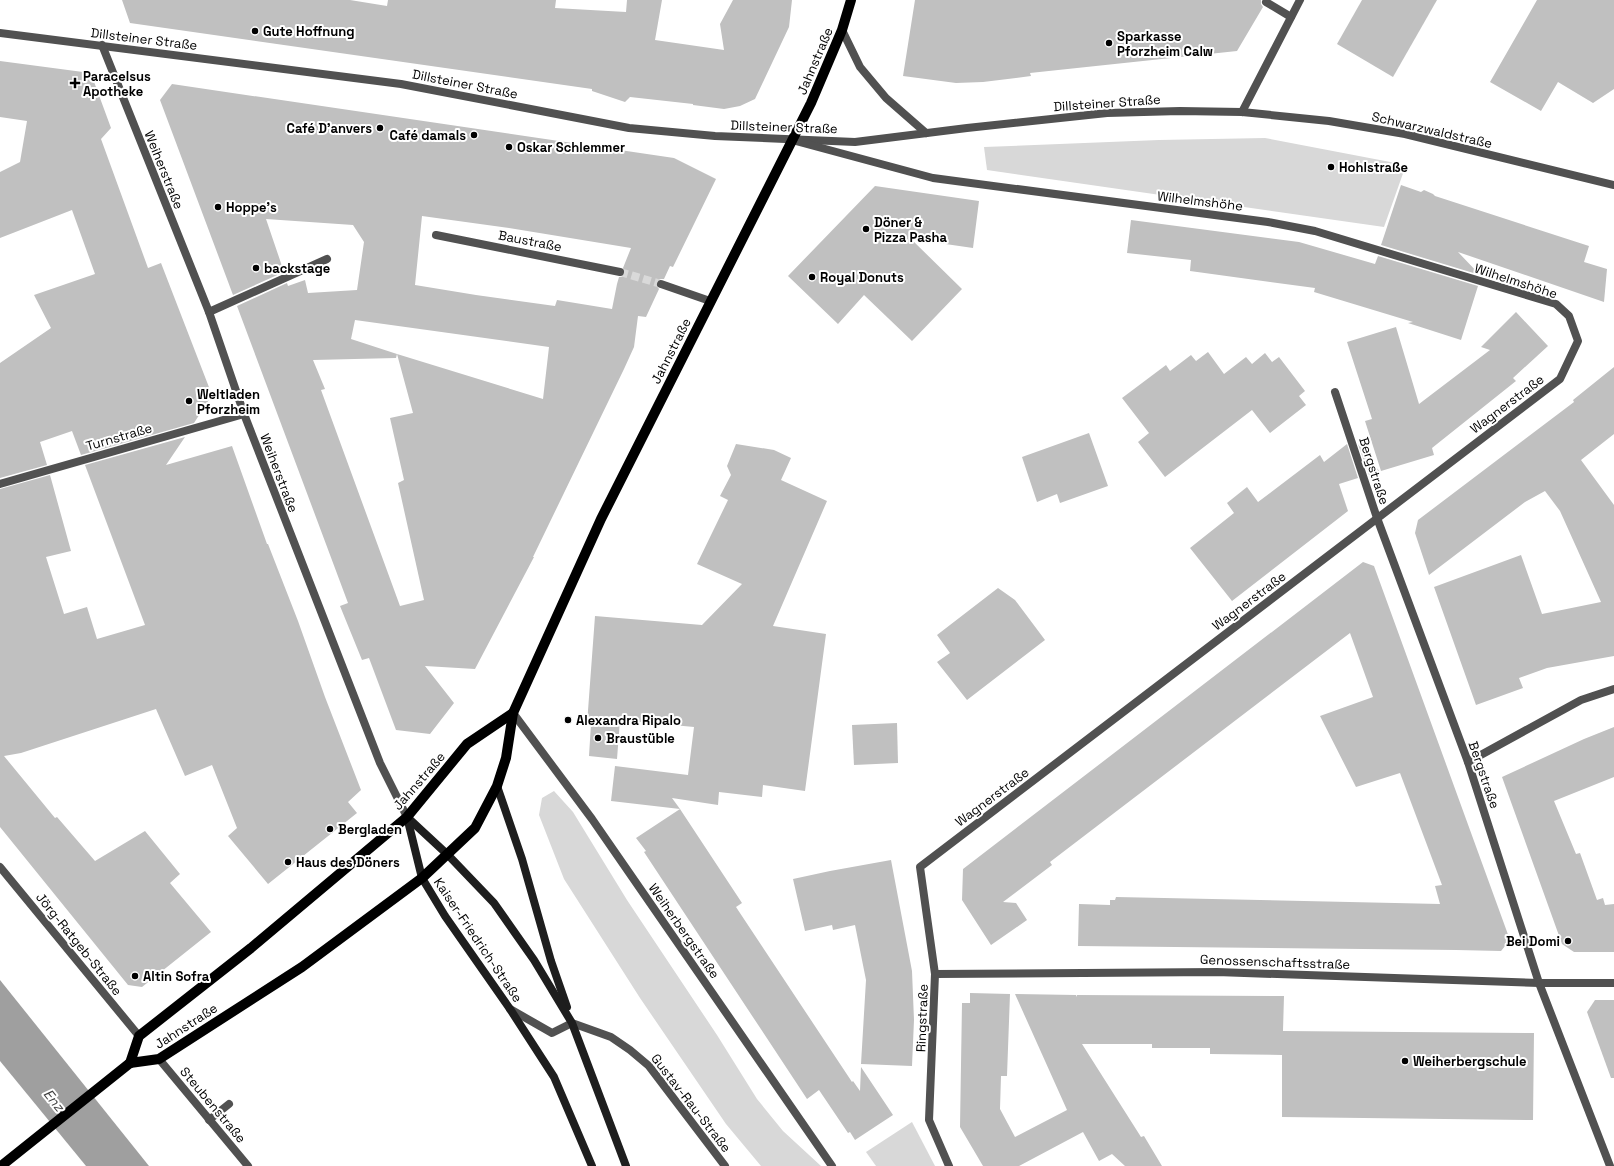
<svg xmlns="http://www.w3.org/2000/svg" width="1614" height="1166" viewBox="0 0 1614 1166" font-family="'Space Grotesk',sans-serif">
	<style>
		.green { fill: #d8d8d8 }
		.water { fill: #9f9f9f }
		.building { fill: #c0c0c0; fill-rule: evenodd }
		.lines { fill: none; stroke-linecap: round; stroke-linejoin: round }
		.street-tunnel { stroke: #d9d9d9; stroke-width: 8; stroke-dasharray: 8 4; stroke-linecap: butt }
		.lane { stroke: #515151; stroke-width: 8 }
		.street { stroke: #515151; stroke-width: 8 }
		.secondary { stroke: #1e1e1e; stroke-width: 8 }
		.primary { stroke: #000; stroke-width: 10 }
		.poi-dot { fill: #000; stroke: #fff; stroke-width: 1.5 }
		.labels { text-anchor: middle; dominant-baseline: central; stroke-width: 4; stroke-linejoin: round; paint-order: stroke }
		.poi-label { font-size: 13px; font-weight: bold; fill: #000; stroke: #fff; text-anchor: start }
		.street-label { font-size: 13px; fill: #000; stroke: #fff }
		.water-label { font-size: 14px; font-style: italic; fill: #404040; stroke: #fff }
	</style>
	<rect width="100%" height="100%" fill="#fff"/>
	<g class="green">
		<polygon points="1265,138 1406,165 1384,227 987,170 984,147 1159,140"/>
		<polygon points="554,791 573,812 627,900 717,1035 757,1099 783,1131 821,1166 761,1166 726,1124 640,998 564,879 539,815 542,798"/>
		<polygon points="912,1122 935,1166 876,1166 866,1152"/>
	</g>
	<polygon class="water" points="0,980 149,1166 86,1166 0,1061"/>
	<g class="building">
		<polygon points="122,0 350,0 387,6 388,0 556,0 555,8 626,12 627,0 662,0 655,40 724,50 720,24 733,0 792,0 789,27 755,99 740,106 724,109 693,105 693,104 630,97 625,102 592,91 592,89 130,23"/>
		<polygon points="915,0 1261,0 1261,4 1263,7 1237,51 1030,73 1031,76 983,82 956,83 903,76"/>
		<polygon points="1362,0 1437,0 1393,77 1337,44"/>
		<polygon points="1537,0 1614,0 1614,89 1593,103 1558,82 1541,111 1490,82"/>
		<polygon points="0,61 83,72 93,79 111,128 101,139 148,268 161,263 212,395 194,423 81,455 72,431 40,442 47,465 0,478 0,363 51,328 34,295 95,274 72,210 0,238 0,172 20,162 27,121 0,117"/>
		<path d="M172,84L674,158L716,179L673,267L670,266L664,279H660L656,282V285L659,289L646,317L638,316L634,347L624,369L533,557H534L475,669L425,666L454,703L430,734L396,730L369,658L362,660L340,606L348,603L237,306L287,283L288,286L305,280L308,293L357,290L364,242L353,225L266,219L284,272L233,295L160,100ZM422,216L509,228L631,248L623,268L625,273L622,277H619L617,284L612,309L557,300L555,306L476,295L415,285ZM355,320L549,347L543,399L397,354L413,413L390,418L404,480L398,483L424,600L400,606L321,390L325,389L313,360L396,358L397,354L351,339Z"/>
		<polygon points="1401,185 1421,192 1424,190 1433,194 1435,196 1589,246 1584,262 1607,269 1604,302 1458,252 1480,275 1381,245"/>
		<polygon points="875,186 979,201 973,248 911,239 962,289 912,341 864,295 838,324 788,276"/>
		<polygon points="1131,220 1299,242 1375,264 1378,256 1478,286 1461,340 1408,323 1413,322 1314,292 1315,288 1190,271 1191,260 1127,253"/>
		<polygon points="1516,312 1548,346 1513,378 1516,381 1432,448 1434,455 1381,471 1365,421 1372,419 1347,342 1396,327 1419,404 1490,350 1481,347"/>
		<polygon points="1208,352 1224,374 1246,357 1252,364 1265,353 1272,362 1279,357 1305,391 1299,396 1306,405 1270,433 1252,410 1165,477 1138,442 1149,433 1122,398 1166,365 1170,371 1191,355 1196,361"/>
		<polygon points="1614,367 1614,434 1581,460 1614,505 1614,656 1547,668 1519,678 1523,688 1476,705 1434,587 1521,555 1542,614 1601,602 1560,511 1545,491 1525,502 1429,575 1415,533 1418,520 1574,402 1573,400"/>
		<polygon points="1089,433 1108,486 1060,503 1057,494 1037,502 1022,457"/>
		<polygon points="185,437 166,465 232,446 267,544 268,544 298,621 325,697 361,790 348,802 357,813 268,884 228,836 237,828 212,765 185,776 156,709 21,753 4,756 55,818 57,817 95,861 145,831 180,874 170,883 211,932 142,987 128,985 0,827 0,489 50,475 71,551 46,557 64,614 87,607 97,639 145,625 85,465"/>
		<polygon points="736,444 774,450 791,458 781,480 827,501 773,626 826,634 805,791 763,785 762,797 719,792 718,805 672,798 680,809 611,801 615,766 688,775 694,727 620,720 617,759 589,756 591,724 587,724 595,616 702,625 742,584 697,564 728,500 720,496 731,475 727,466"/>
		<polygon points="1347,444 1358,478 1339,484 1348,511 1232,601 1190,548 1234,513 1227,503 1247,487 1258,502 1320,455 1324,462"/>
		<polygon points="1358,444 1380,472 1369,475"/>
		<polygon points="1363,562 1374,566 1510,940 1501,951 1456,950 1078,946 1079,904 1110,905 1110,900 1115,900 1116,897 1440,904 1435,886 1442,885 1400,773 1356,787 1320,716 1373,697 1350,633 1050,862 1052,865 1003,902 1016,903 1027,920 991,945 962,900 963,869"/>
		<polygon points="998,588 1015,600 1045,640 967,700 937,662 950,653 937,635"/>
		<polygon points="897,723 898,763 854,765 852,725"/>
		<polygon points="1614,727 1614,777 1554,801 1576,854 1580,853 1597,900 1603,898 1605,905 1614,904 1614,952 1574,952 1562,944 1502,777 1584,739"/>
		<polygon points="680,809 742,903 736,907 852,1082 853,1081 860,1091 861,1067 893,1115 855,1140 850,1132 848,1133 819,1090 807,1099 644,852 646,851 636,838"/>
		<polygon points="891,860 912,971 914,1020 912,1066 861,1064 866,980 855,925 833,930 832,925 805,931 793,879 830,871"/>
		<polygon points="970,993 1010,994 1007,1076 1001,1076 1000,1109 1015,1137 1067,1110 1015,994 1076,995 1077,997 1077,995 1284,996 1283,1031 1534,1033 1533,1120 1282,1117 1282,1055 1210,1054 1210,1048 1152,1048 1152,1044 1082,1044 1141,1137 1144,1136 1162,1166 1125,1166 1112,1154 1099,1161 1083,1132 1019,1166 983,1166 960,1127 962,1003 970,1003"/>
		<polygon points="1595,1000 1614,1000 1614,1078 1611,1078 1587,1012"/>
	</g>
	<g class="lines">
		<polyline class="street-tunnel" points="620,272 661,284"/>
		<g class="lane">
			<polyline points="1266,2 1291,17"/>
			<polyline points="209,312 327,259"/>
			<polyline points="209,1120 229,1104"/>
		</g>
		<g class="street">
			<polyline points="842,30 860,67 886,98 926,133"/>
			<polyline points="0,33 401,84 629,128 715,136 855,142 967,128 1107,113 1180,111 1242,112 1329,121 1405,134 1614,185"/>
			<polyline points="102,45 209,312 244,414 380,763 407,817"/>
			<polyline points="1242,112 1300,0"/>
			<polyline points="792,140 933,178 1268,222 1315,231 1556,304 1569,316 1578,341 1560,379 920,867 935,974 929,1120 949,1166"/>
			<polyline points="436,235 620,272"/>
			<polyline points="661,284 710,301"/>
			<polyline points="1335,392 1377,518 1468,762 1539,983 1610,1166"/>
			<polyline points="0,484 244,414"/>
			<polyline points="513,713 592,819 832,1166"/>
			<polyline points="1468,762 1581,700 1614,689"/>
			<polyline points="0,867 139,1036"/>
			<polyline points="935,974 1217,972 1539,983 1614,983"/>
			<polyline points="510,1009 552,1033 572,1023 611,1037 630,1050 649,1066 725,1166"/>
			<polyline points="159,1059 248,1166"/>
		</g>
		<g class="secondary">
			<polyline points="497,786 522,859 551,961 567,1007"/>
			<polyline points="407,817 448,855 494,903 534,960 572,1023 626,1166"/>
			<polyline points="407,817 422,878 445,916 510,1009 554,1077 592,1166"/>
		</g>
		<g class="primary">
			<polyline points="130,1063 159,1059 302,967 422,878 475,828 497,786 506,758 513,713 601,519 811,103 842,30 851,0"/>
			<polyline points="130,1063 139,1036 251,948 407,817 467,744 513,713"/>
			<polyline points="1,1166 130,1063"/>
		</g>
	</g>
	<g class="poi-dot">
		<circle cx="255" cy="31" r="4"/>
		<circle cx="1109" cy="43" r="4"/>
		<path d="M73 77h4v4h4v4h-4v4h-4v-4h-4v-4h4z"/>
		<circle cx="380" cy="128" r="4"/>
		<circle cx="474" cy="135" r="4"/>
		<circle cx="509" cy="147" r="4"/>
		<circle cx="1331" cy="167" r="4"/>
		<circle cx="218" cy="207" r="4"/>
		<circle cx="866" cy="229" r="4"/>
		<circle cx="256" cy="268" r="4"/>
		<circle cx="812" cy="277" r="4"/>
		<circle cx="189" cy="401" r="4"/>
		<circle cx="568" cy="720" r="4"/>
		<circle cx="598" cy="738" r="4"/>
		<circle cx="330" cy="829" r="4"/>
		<circle cx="288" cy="862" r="4"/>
		<circle cx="1568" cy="941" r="4"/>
		<circle cx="135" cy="976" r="4"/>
		<circle cx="1405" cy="1061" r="4"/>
	</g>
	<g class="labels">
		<g class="poi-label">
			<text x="263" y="31">Gute Hoffnung</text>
			<text x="1117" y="36">Sparkasse<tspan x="1117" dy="15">Pforzheim Calw</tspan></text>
			<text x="83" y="76">Paracelsus<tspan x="83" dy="15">Apotheke</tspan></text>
			<text x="372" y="128" text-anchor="end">Café D'anvers</text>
			<text x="466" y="135" text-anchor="end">Café damals</text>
			<text x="517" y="147">Oskar Schlemmer</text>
			<text x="1339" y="167">Hohlstraße</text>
			<text x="226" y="207">Hoppe's</text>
			<text x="874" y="222">Döner &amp;<tspan x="874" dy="15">Pizza Pasha</tspan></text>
			<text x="264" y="268">backstage</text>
			<text x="820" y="277">Royal Donuts</text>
			<text x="197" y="394">Weltladen<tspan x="197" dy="15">Pforzheim</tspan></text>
			<text x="576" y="720">Alexandra Ripalo</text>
			<text x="606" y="738">Braustüble</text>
			<text x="338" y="829">Bergladen</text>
			<text x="296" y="862">Haus des Döners</text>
			<text x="1560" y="941" text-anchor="end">Bei Domi</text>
			<text x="143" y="976">Altin Sofra</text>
			<text x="1413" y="1061">Weiherbergschule</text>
		</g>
		<g class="street-label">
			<text transform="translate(144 39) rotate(7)">Dillsteiner Straße</text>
			<text transform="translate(815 61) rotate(-67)">Jahnstraße</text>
			<text transform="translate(465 84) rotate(11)">Dillsteiner Straße</text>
			<text transform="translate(1107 103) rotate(-4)">Dillsteiner Straße</text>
			<text transform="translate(784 127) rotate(2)">Dillsteiner Straße</text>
			<text transform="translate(1432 130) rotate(13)">Schwarzwaldstraße</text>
			<text transform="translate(164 170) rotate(68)">Weiherstraße</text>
			<text transform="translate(1200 201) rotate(7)">Wilhelmshöhe</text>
			<text transform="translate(530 241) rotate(11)">Baustraße</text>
			<text transform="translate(1516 281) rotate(18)">Wilhelmshöhe</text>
			<text transform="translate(671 351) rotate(-63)">Jahnstraße</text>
			<text transform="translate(1507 404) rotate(-37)">Wagnerstraße</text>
			<text transform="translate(119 437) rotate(-16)">Turnstraße</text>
			<text transform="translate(1374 471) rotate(72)">Bergstraße</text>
			<text transform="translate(279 473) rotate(69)">Weiherstraße</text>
			<text transform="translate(1249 601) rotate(-37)">Wagnerstraße</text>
			<text transform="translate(1484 775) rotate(71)">Bergstraße</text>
			<text transform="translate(419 781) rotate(-49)">Jahnstraße</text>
			<text transform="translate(992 797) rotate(-37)">Wagnerstraße</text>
			<text transform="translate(684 931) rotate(55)">Weiherbergstraße</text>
			<text transform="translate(478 940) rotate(56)">Kaiser-Friedrich-Straße</text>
			<text transform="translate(79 944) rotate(51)">Jörg-Ratgeb-Straße</text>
			<text transform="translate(1275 962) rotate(2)">Genossenschaftsstraße</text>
			<text transform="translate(922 1018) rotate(-88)">Ringstraße</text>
			<text transform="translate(186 1026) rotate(-33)">Jahnstraße</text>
			<text transform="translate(691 1103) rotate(52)">Gustav-Rau-Straße</text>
			<text transform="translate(213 1105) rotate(50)">Steubenstraße</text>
		</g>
		<g class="water-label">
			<text transform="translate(54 1100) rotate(51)">Enz</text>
		</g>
	</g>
</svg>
